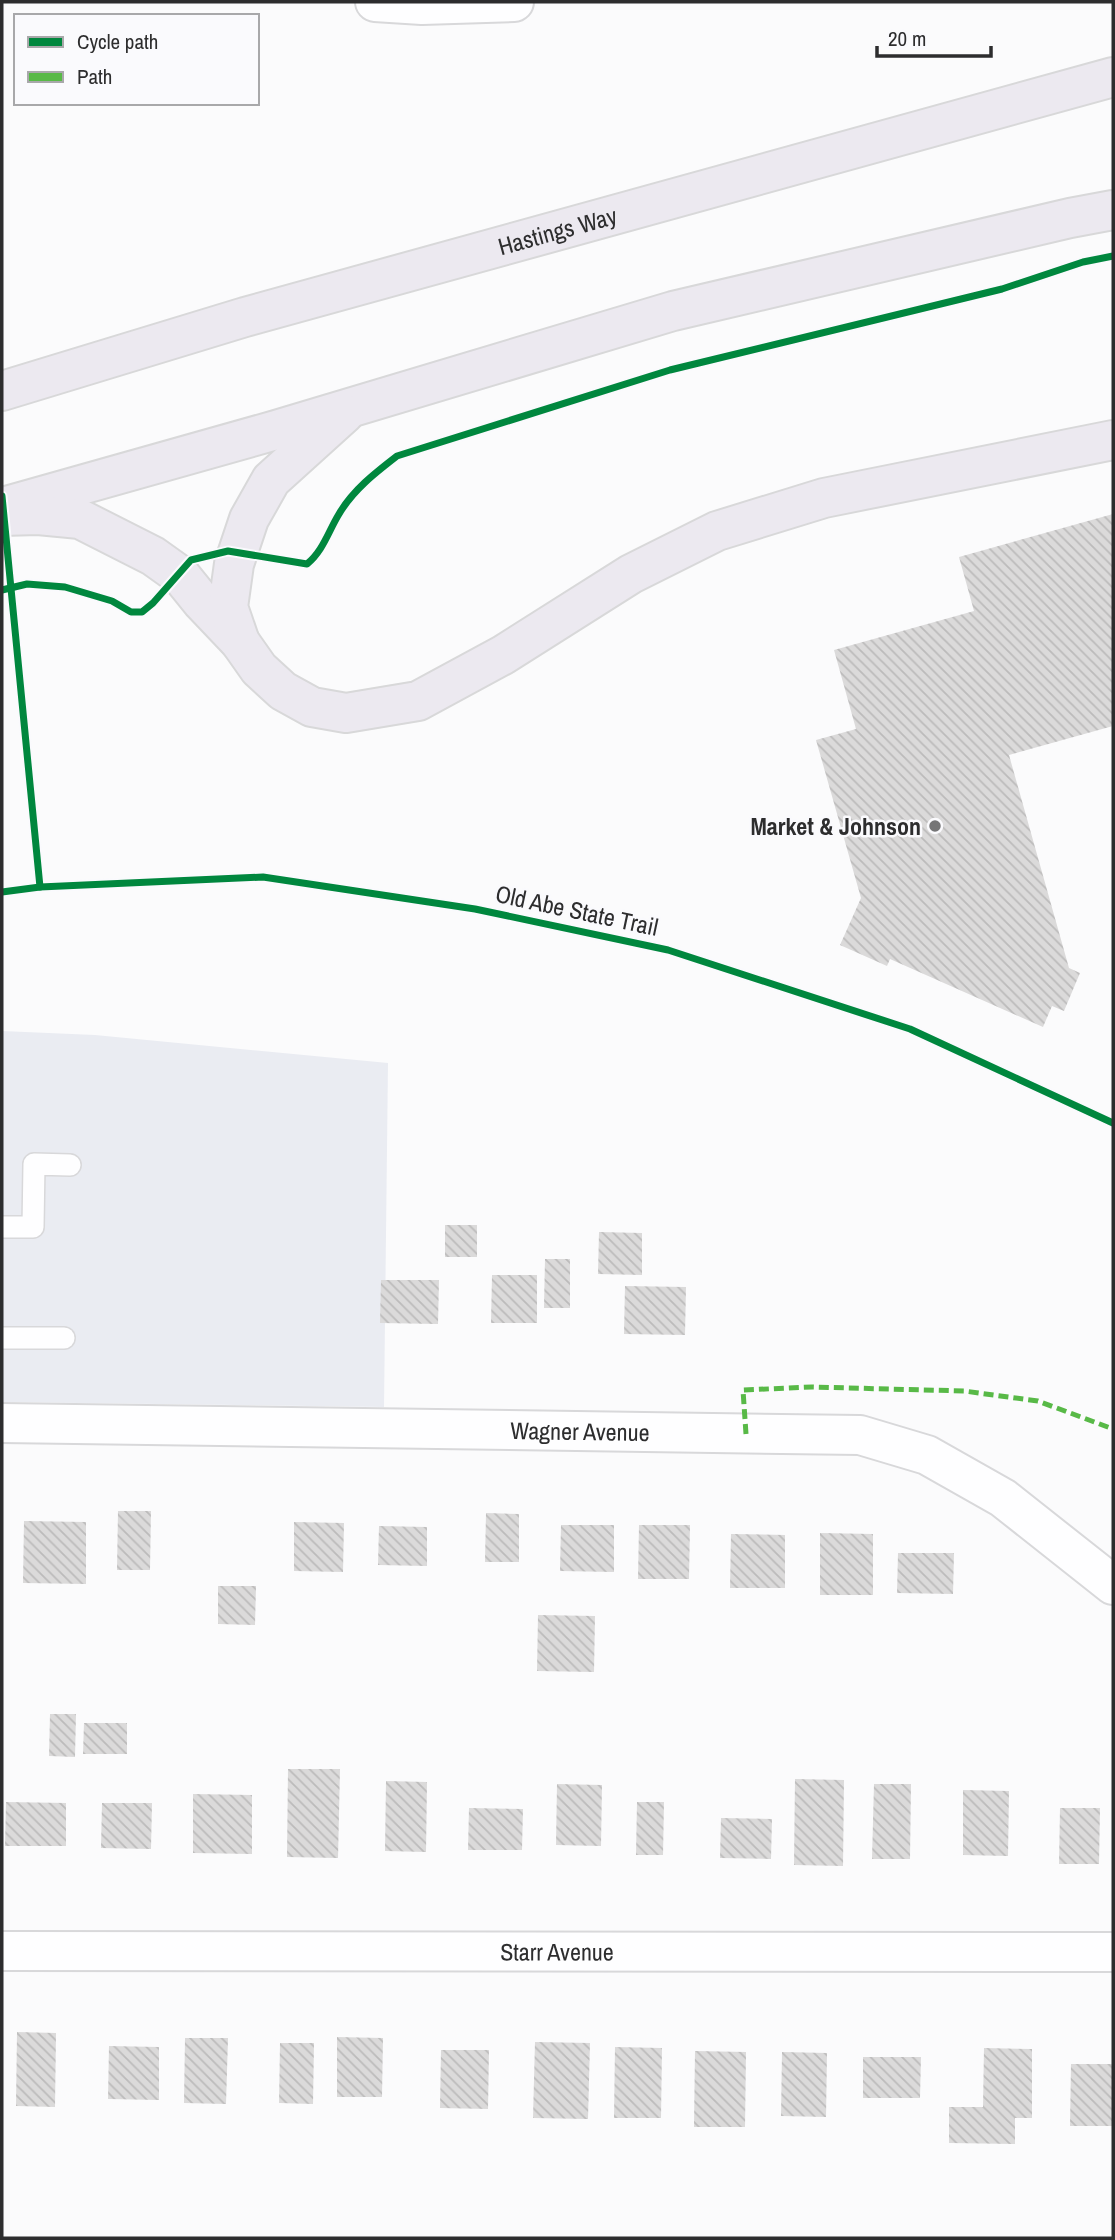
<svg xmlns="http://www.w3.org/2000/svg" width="1115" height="2240" viewBox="0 0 1115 2240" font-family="'Archivo Narrow',sans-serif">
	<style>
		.built { fill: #eaecf2 }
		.building { fill: url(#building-back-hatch) }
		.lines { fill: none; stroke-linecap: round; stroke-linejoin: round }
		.service-casing { stroke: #d8d8da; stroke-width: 24 }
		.minor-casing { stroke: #d8d8da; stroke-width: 42 }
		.primary-casing { stroke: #d8d8d9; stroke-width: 42 }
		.service { stroke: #fefeff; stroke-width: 21 }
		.minor { stroke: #fefeff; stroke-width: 38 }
		.primary { stroke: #ece9f0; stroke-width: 38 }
		.quiet { stroke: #58b947; stroke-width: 5; stroke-dasharray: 10 5; stroke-linecap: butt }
		.cycleway-casing { stroke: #fafafd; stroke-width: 11 }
		.cycleway { stroke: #00873e; stroke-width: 7 }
		.poi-dot { fill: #757576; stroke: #fafafd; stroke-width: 2.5 }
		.labels { text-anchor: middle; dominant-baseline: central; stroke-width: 5; stroke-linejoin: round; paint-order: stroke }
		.street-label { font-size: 24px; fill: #2d2d2e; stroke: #fafafd }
		.poi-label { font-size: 24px; font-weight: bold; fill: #2d2d2e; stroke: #fafafd; text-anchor: end }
	</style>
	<defs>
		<pattern id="building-back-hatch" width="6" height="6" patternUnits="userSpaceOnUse" patternTransform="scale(1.75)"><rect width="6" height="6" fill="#dbdada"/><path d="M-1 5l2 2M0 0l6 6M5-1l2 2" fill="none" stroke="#bcbbbb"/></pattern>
	</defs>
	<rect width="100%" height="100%" fill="#fbfbfc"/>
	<polygon class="built" points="2,1031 95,1035 388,1063 384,1407 2,1402"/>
	<g class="building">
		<polygon points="1113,514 1113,726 1009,755 1069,968 1080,973 1064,1011 1052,1006 1043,1027 890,959 887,966 840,945 861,898 816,740 856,729 834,650 974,611 959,557"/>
		<rect x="445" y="1225" width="32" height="32"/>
		<polygon points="599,1232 642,1233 642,1275 598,1274"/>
		<polygon points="545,1259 570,1259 570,1308 544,1308"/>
		<polygon points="492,1275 537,1275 537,1323 491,1323"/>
		<polygon points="381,1280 439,1280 438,1324 380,1323"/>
		<polygon points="625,1286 686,1287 685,1335 624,1334"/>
		<polygon points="118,1511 151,1511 150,1570 117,1570"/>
		<polygon points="486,1513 519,1514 519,1562 485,1562"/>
		<polygon points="24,1521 86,1522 86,1584 23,1583"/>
		<polygon points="294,1522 344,1523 343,1572 294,1571"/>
		<polygon points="561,1525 614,1525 614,1572 560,1571"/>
		<polygon points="639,1525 690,1525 689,1579 638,1579"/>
		<polygon points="379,1526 427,1527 427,1566 378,1565"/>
		<polygon points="820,1533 873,1534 873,1595 820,1595"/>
		<polygon points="731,1534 785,1535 785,1588 730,1588"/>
		<polygon points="898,1553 954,1553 953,1594 897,1593"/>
		<polygon points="218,1586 256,1586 255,1625 218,1624"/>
		<polygon points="538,1615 595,1616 594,1672 537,1671"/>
		<polygon points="50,1714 76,1714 75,1757 49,1756"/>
		<polygon points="84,1723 127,1723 127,1754 83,1754"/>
		<polygon points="288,1769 340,1769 338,1858 287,1857"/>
		<polygon points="795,1779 844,1780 843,1866 794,1865"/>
		<polygon points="386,1781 427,1782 426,1852 385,1851"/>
		<polygon points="557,1784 602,1785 601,1846 556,1845"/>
		<polygon points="874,1784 911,1784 910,1859 872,1859"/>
		<polygon points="963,1790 1009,1791 1008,1856 963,1855"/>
		<polygon points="193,1794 252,1795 252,1854 193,1853"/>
		<polygon points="6,1802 66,1803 66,1846 5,1846"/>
		<polygon points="637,1802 664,1802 663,1855 636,1855"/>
		<polygon points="102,1803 152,1803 151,1849 101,1848"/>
		<polygon points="469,1808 523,1809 522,1850 468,1850"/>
		<polygon points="1060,1808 1100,1808 1099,1864 1059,1864"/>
		<polygon points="721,1818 772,1819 771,1859 720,1858"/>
		<polygon points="17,2032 56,2033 55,2107 16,2106"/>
		<polygon points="337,2037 383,2038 382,2097 337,2097"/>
		<polygon points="185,2038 228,2038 226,2104 184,2103"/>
		<polygon points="535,2042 590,2043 588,2119 533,2118"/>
		<polygon points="280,2043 314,2043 313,2104 279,2103"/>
		<polygon points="109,2046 159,2047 159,2100 108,2099"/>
		<polygon points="615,2047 662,2048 661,2118 614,2118"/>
		<polygon points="984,2048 1032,2049 1032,2118 1015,2118 1015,2144 949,2143 949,2107 983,2107"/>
		<polygon points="441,2050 489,2050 488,2109 440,2108"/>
		<polygon points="695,2051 746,2052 745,2127 694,2127"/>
		<polygon points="782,2052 827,2053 826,2117 781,2116"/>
		<polygon points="863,2057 921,2057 920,2098 863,2098"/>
		<polygon points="1071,2064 1113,2064 1113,2126 1070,2126"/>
	</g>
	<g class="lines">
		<g class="service-casing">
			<g id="service">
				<polyline points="2,1227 33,1227 34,1164 70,1165"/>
				<polyline points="2,1338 64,1338"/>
			</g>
		</g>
		<g class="minor-casing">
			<g id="minor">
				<polyline points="375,2 422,5 514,2"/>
				<path id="s1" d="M2,1423L860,1435L927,1455L1003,1498L1113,1585"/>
				<path id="s2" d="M2,1951L1113,1952"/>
			</g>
		</g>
		<g class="primary-casing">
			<g id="primary">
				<path id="s3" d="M2,391L245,317L1113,77"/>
				<polyline points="10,505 276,430 673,311 1070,218 1113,210"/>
				<polyline points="2,516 38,515 80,519 153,556 181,576 202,602 240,642 259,669 283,691 312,707 346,713 418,701 503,655 631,574 717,531 824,498 1113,440"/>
				<polyline points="240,642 228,607 234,564 249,519 271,480 344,414"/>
			</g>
		</g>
		<use href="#service" class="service"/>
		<use href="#minor" class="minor"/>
		<use href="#primary" class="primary"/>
		<polyline class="quiet" points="746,1434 743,1390 812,1387 964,1391 1038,1401 1113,1429"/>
		<g class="cycleway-casing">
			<g id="cycleway">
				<polyline points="2,496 40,887"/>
				<path d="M2,590L27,584L65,587L112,601L131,612H142L153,603L191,560L228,551L307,564C323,551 328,532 339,514C353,490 375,473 397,456L670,370L1002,289L1083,262L1113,256"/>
				<polyline points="2,892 40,887 263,877 475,909 668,950 910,1029 1113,1123"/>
			</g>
		</g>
		<use href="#cycleway" class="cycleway"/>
	</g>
	<circle class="poi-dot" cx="935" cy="826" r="7"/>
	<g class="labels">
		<g class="street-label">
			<text stroke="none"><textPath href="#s3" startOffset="578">Hastings Way</textPath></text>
			<text transform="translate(577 910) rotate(12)">Old Abe State Trail</text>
			<text stroke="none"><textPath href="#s1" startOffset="578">Wagner Avenue</textPath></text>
			<text stroke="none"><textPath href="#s2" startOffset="555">Starr Avenue</textPath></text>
		</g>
		<g class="poi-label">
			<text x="921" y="826">Market &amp; Johnson</text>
		</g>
	</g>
	<rect width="1115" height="2240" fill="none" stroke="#2d2d2e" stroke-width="7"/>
	<rect x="14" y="14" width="245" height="91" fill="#fafafd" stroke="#a8a8aa" stroke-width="2"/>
	<rect x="28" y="37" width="35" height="10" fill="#00873e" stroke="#a8a8aa" stroke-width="2"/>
	<text x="77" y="49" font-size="21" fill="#2d2d2e">Cycle path</text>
	<rect x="28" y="72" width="35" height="10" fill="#58b947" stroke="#a8a8aa" stroke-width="2"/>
	<text x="77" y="84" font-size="21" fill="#2d2d2e">Path</text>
	<path d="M877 46v10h114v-10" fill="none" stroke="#2d2d2e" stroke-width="3.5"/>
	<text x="888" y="46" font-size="21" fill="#2d2d2e" stroke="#fafafd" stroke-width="5" paint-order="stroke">20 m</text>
</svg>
